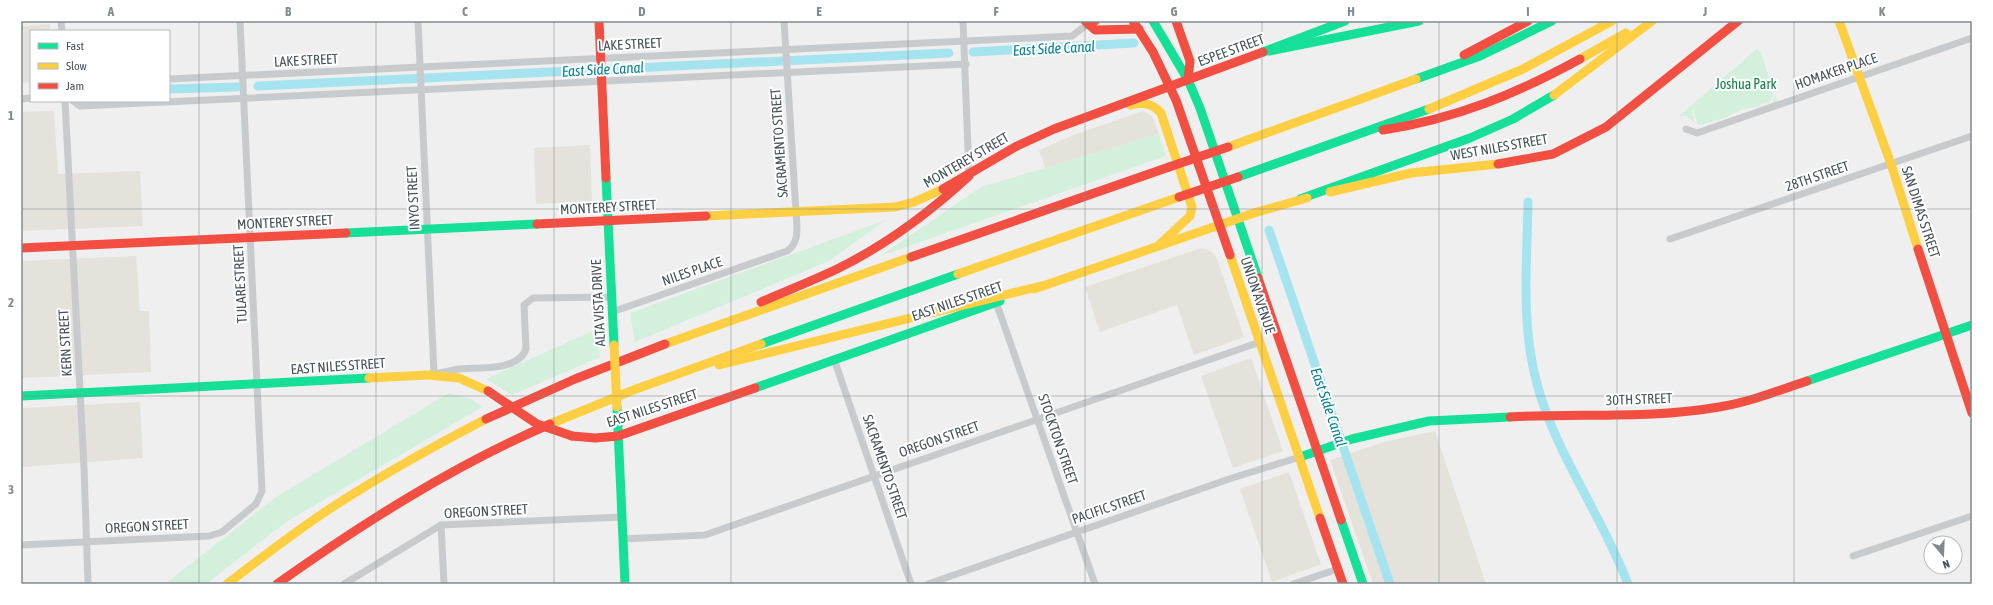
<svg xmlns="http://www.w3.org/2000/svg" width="1993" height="605" viewBox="0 0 1993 605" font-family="'Asap Condensed',sans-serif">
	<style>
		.commercial { fill: #e5e2dc }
		.green { fill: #d2f0dc }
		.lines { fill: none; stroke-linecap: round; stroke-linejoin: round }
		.canal { stroke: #a5e4ef; stroke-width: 9 }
		.street { stroke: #c8cbce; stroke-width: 7 }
		.fast { stroke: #16e098; stroke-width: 9 }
		.slow { stroke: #ffcf43; stroke-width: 9 }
		.jam { stroke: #f24e42; stroke-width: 9 }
		.slow-bridge { stroke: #ffcf43; stroke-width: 9 }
		.jam-bridge { stroke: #f24e42; stroke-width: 9 }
		.grid { fill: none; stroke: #818a8f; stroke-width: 1; stroke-opacity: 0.55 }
		.labels { text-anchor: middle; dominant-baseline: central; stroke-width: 4; stroke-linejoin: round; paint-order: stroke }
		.street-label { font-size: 14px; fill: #45535c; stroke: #fff }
		.park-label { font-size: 14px; fill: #138143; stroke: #fff }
		.water-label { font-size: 15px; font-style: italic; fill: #088196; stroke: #fff }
		.neatline { fill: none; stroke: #818a8f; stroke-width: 1.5 }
		.grid-label { font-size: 13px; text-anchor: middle; font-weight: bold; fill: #818a8f }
	</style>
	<rect width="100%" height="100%" fill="#f0efef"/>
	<g class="commercial">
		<polygon points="50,24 50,31 31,31 31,82 21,83 21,26"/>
		<polygon points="54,111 58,174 140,171 143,226 21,231 21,112"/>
		<polygon points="1143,111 1152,116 1159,134 1045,168 1039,150 1076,134"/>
		<polygon points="590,145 592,201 536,204 534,148"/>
		<polygon points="1201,248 1212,252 1217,259 1244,337 1194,355 1177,305 1100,332 1085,287"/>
		<polygon points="136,256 140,311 149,311 151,372 21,378 21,261"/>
		<polygon points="1251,358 1283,451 1233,468 1201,376"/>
		<polygon points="140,402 143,458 21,467 21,408"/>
		<polygon points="1435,431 1486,584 1373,584 1330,460 1384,442"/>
		<polygon points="1289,472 1321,564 1272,582 1240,489"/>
	</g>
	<g class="green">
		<polygon points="1758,48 1758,52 1760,50 1778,103 1770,105 1775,96 1771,84 1767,81 1773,96 1769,103 1761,104 1759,106 1740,110 1725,118 1700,125 1697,123 1693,108 1692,113 1695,123 1686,116 1679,116"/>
		<polygon points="1159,134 1166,156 880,256 981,187"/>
		<polygon points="886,220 829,261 635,342 630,313"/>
		<polygon points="597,329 600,357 512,395 486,379"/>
		<polygon points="449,393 471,399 482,407 286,522 206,584 165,584 276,497"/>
	</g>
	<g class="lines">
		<g class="canal">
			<polyline points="973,52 1134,43"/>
			<polyline points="258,86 949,53"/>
			<polyline points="169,89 237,87"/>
			<path d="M1528,202C1527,262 1521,322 1536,380C1554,452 1602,515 1628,584"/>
			<polyline points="1269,230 1390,584"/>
		</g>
		<g class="street">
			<polyline points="61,21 62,31"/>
			<path d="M418,21L434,374C442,372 451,371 459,369C477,367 518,372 526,349L524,305L533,298L612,297"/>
			<polyline points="963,21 969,176"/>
			<polyline points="169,79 1072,36 1088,24"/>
			<polyline points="21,99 31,98"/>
			<polyline points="65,101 84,467 88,584"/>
			<polyline points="73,101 80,106 966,64"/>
			<polyline points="1686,129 1697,133 1972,38"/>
			<polyline points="1670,239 1972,136"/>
			<polyline points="996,302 1095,584"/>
			<path d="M612,312L787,251C800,242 797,227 796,212L784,21"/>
			<polyline points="834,359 911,584"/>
			<polyline points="441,525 444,584"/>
			<polyline points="623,539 705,535 1260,342"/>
			<polyline points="21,545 209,536 222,532 256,504 262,491 240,21"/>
			<polyline points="1853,556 1972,516"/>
			<polyline points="344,584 441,525 622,517"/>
			<polyline points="928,584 1232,478 1300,457"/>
			<polyline points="1293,584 1338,569"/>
		</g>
		<g class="fast">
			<polyline points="1153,21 1188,80 1200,108 1258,278"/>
			<polyline points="1269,51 1419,21"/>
			<polyline points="1263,52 1345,21"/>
			<polyline points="1416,79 1480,56 1552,21"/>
			<polyline points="1238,177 1429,109"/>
			<polyline points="606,178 614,345"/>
			<polyline points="1300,199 1470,138 1513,119 1554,95"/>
			<polyline points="346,233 537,224"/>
			<polyline points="761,344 958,274"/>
			<polyline points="1807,381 1972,325"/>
			<polyline points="755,388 1000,301"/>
			<polyline points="21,396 369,378"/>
			<polyline points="617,407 625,584"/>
			<polyline points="1300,457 1352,439 1429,421 1510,417"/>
			<polyline points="1341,520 1363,584"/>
		</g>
		<g class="slow">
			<polyline points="1839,21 1891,164 1918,249"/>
			<polyline points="1580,59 1626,33"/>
			<polyline points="1554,95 1652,21"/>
			<path d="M1130,105C1143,102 1152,103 1161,113L1192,207L1190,216L1159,245"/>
			<polyline points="1429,109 1523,69 1612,21"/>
			<polyline points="1228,147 1416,79"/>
			<polyline points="1330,192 1411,173 1498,164"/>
			<polyline points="706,216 895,207 914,202 943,189"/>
			<polyline points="1230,255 1320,518"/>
			<polyline points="958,274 1179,197"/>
			<polyline points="1034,289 1257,212 1307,198"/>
			<polyline points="665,344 911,257"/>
			<polyline points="719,365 1041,286"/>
			<polyline points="369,378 427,375 459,378 488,391"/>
			<polyline points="550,424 636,389 761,344"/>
			<path d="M227,584C260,559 293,533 328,510C378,477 432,447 486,419"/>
		</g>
		<g class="jam">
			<polyline points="599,21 606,178"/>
			<polyline points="1085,21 1095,30 1139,29"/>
			<polyline points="1133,21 1153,52 1176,100 1230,255"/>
			<polyline points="1176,21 1190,61 1188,80"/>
			<polyline points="1088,24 1095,21"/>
			<polyline points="1464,55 1528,21"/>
			<path d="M1383,130C1455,119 1516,94 1580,59"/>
			<polyline points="1498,164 1553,154 1606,127 1738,21"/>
			<polyline points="943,189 1017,146 1054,129 1263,52"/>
			<polyline points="537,224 706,216"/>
			<polyline points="21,248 346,233"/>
			<polyline points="1918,249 1972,413"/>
			<polyline points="911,257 1169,167"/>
			<polyline points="1258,278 1341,520"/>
			<path d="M761,302C786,291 812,281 837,269C886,245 929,213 969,176"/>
			<path d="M1510,417C1579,413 1651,419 1719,407C1749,402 1778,391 1807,381"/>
			<polyline points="486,419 575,379 665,344"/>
			<polyline points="572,436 595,438 618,436 755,388"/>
			<polyline points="1320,518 1343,584"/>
			<path d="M277,584C363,523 453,466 550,424"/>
		</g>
		<polyline class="slow-bridge" points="614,345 617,407"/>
		<g class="jam-bridge">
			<polyline points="1169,167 1228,147"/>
			<polyline points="1179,197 1238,177"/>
			<polyline points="488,391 537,424 572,436"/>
		</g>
	</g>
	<path class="grid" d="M199,21V584M376,21V584M554,21V584M731,21V584M908,21V584M1085,21V584M1262,21V584M1439,21V584M1617,21V584M1794,21V584M21,209H1972M21,396H1972"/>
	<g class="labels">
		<g class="street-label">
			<text transform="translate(630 44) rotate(-3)">LAKE STREET</text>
			<text transform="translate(1231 50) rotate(-20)">ESPEE STREET</text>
			<text transform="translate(306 60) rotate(-3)">LAKE STREET</text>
			<text transform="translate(1836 71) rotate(-19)">HOMAKER PLACE</text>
			<text transform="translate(779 143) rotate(-94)">SACRAMENTO STREET</text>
			<text transform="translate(1499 147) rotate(-10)">WEST NILES STREET</text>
			<text transform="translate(966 160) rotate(-30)">MONTEREY STREET</text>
			<text transform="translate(1817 176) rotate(-19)">28TH STREET</text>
			<text transform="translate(413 198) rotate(-93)">INYO STREET</text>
			<text transform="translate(608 207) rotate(-3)">MONTEREY STREET</text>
			<text transform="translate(1921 212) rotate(72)">SAN DIMAS STREET</text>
			<text transform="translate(285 222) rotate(-3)">MONTEREY STREET</text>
			<text transform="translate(692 271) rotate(-19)">NILES PLACE</text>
			<text transform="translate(240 284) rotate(-93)">TULARE STREET</text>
			<text transform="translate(1258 295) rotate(71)">UNION AVENUE</text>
			<text transform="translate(957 301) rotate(-19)">EAST NILES STREET</text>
			<text transform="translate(598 303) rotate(-93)">ALTA VISTA DRIVE</text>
			<text transform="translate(65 343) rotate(-93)">KERN STREET</text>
			<text transform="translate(338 366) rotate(-4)">EAST NILES STREET</text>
			<text transform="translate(1639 399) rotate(-2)">30TH STREET</text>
			<text transform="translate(652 408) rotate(-18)">EAST NILES STREET</text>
			<text transform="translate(939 439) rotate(-19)">OREGON STREET</text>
			<text transform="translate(1058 439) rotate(71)">STOCKTON STREET</text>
			<text transform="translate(885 467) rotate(71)">SACRAMENTO STREET</text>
			<text transform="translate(1109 507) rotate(-19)">PACIFIC STREET</text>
			<text transform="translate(486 511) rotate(-3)">OREGON STREET</text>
			<text transform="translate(147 526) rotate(-3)">OREGON STREET</text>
		</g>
		<g class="park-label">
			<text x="1746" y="84">Joshua Park</text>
		</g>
		<g class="water-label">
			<text transform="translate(1054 48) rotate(-3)">East Side Canal</text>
			<text transform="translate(603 69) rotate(-3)">East Side Canal</text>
			<text transform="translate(1329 407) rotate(71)">East Side Canal</text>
		</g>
	</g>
	<rect width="1993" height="605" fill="none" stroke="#ffffff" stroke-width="44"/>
	<rect x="30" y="30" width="140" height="72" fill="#ffffff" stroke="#b5babe"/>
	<rect x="38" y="43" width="20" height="6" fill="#16e098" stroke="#b5babe"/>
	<text x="66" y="50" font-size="12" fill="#45535c">Fast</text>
	<rect x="38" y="63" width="20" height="6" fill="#ffcf43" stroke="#b5babe"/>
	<text x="66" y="70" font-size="12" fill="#45535c">Slow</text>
	<rect x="38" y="83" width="20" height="6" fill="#f24e42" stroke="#b5babe"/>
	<text x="66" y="90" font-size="12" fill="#45535c">Jam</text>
	<g transform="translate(1943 555) rotate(161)"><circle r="19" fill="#ffffff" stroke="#b5babe"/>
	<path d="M0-3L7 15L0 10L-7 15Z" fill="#818a8f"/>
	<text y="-6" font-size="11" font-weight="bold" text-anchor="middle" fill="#45535c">N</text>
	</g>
	<rect x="22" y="22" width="1949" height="561" class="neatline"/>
	<g class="grid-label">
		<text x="111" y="16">A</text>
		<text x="288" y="16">B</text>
		<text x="465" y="16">C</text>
		<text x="642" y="16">D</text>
		<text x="819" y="16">E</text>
		<text x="996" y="16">F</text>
		<text x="1174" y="16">G</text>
		<text x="1351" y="16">H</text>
		<text x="1528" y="16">I</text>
		<text x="1705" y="16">J</text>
		<text x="1882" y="16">K</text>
		<text x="11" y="120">1</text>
		<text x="11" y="307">2</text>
		<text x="11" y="494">3</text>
	</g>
</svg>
